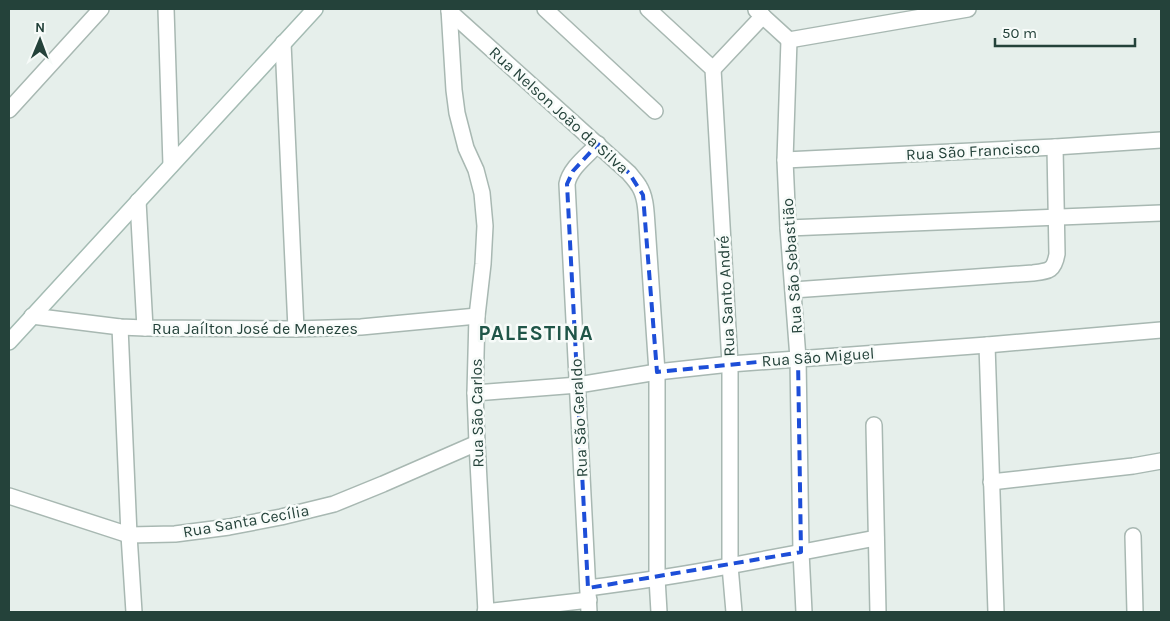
<svg xmlns="http://www.w3.org/2000/svg" width="1170" height="621" viewBox="0 0 1170 621" font-family="Karla,sans-serif">
	<style>
		.lines { fill: none; stroke-linecap: round; stroke-linejoin: round }
		.street-casing { stroke: #a8b8b2; stroke-width: 18 }
		.secondary-casing { stroke: #a4bbb3; stroke-width: 18 }
		.street { stroke: #fff; stroke-width: 15 }
		.secondary { stroke: #fff; stroke-width: 15 }
		.marked { fill: none; stroke: #1d4ed8; stroke-width: 4; stroke-dasharray: 10 6; stroke-linejoin: round }
		.labels { text-anchor: middle; dominant-baseline: central; stroke-width: 5; stroke-linejoin: round; paint-order: stroke }
		.street-label { font-size: 16px; fill: #24423a; stroke: #f7fbf9 }
		.district-label { font-size: 21px; font-weight: bold; letter-spacing: 1px; fill: #1f5548; stroke: #f7fbf9 }
	</style>
	<rect width="100%" height="100%" fill="#e6efeb"/>
	<g class="lines">
		<g class="street-casing">
			<g id="street">
				<polyline points="166,9 171,165"/>
				<polyline points="449,9 454,90 457,113 466,148 476,170 482,193 485,226 483,264 477,316 475,393 477,443 486,612"/>
				<polyline points="545,9 655,111"/>
				<polyline points="648,9 713,69 730,364 730,566 734,612"/>
				<polyline points="756,10 789,40"/>
				<path d="M449,11L629,173C632,177 636,181 639,186C646,197 646,212 647,225L657,372V578L659,612"/>
				<polyline points="789,40 785,160 788,228 798,358 801,552 804,612"/>
				<polyline points="789,40 968,9"/>
				<polyline points="283,43 296,329"/>
				<polyline points="713,69 763,16"/>
				<polyline points="9,110 101,9"/>
				<polyline points="785,160 1055,147 1161,140"/>
				<polyline points="138,201 145,328"/>
				<polyline points="788,228 1161,213"/>
				<path d="M793,290L1033,273C1049,271 1054,271 1057,254L1055,147"/>
				<polyline points="32,316 120,327 145,328 296,329 361,327 477,316"/>
				<polyline points="120,327 129,535 134,612"/>
				<polyline points="987,345 996,612"/>
				<polyline points="475,393 578,385 657,372 730,364 987,345 1161,330"/>
				<polyline points="874,425 878,612"/>
				<polyline points="991,482 1133,466 1161,461"/>
				<polyline points="9,496 129,535 175,534 229,527 281,517 334,504 383,484 477,443"/>
				<polyline points="1133,536 1135,612"/>
				<path d="M588,588C635,582 682,575 729,566C778,557 827,547 876,538"/>
				<polyline points="485,612 589,600"/>
				<path d="M589,612L567,184C570,168 587,156 598,144"/>
			</g>
		</g>
		<g class="secondary-casing">
			<polyline id="secondary" points="9,342 315,9"/>
		</g>
		<use href="#street" class="street"/>
		<use href="#secondary" class="secondary"/>
	</g>
	<path class="marked" d="M598,144L629,173L643,195L657,372L798,358L801,552L588,588L567,184L573,171Z"/>
	<g class="labels">
		<g class="street-label">
			<text transform="translate(559 110) rotate(42)">Rua Nelson João da Silva</text>
			<text transform="translate(973 151) rotate(-3)">Rua São Francisco</text>
			<text transform="translate(792 266) rotate(-94)">Rua São Sebastião</text>
			<text transform="translate(726 296) rotate(-93)">Rua Santo André</text>
			<text x="255" y="328">Rua Jaílton José de Menezes</text>
			<text transform="translate(818 357) rotate(-4)">Rua São Miguel</text>
			<text transform="translate(477 413) rotate(-91)">Rua São Carlos</text>
			<text transform="translate(579 418) rotate(-93)">Rua São Geraldo</text>
			<text transform="translate(246 521) rotate(-10)">Rua Santa Cecília</text>
		</g>
		<g class="district-label">
			<text x="536" y="333">PALESTINA</text>
		</g>
	</g>
	<rect width="1170" height="621" fill="none" stroke="#24423a" stroke-width="20"/>
	<g transform="translate(40 40) rotate(1)" stroke="#f7fbf9" stroke-width="4" paint-order="stroke">
	<path d="M0-4L9 19L0 12L-9 19Z" fill="#24423a"/>
	<text y="-8" font-size="14" font-weight="bold" text-anchor="middle" fill="#24423a">N</text>
	</g>
	<path d="M995 38v8h140v-8" fill="none" stroke="#24423a" stroke-width="2.5"/>
	<text x="1002" y="38" font-size="15" fill="#24423a" stroke="#f7fbf9" stroke-width="4" paint-order="stroke">50 m</text>
</svg>
